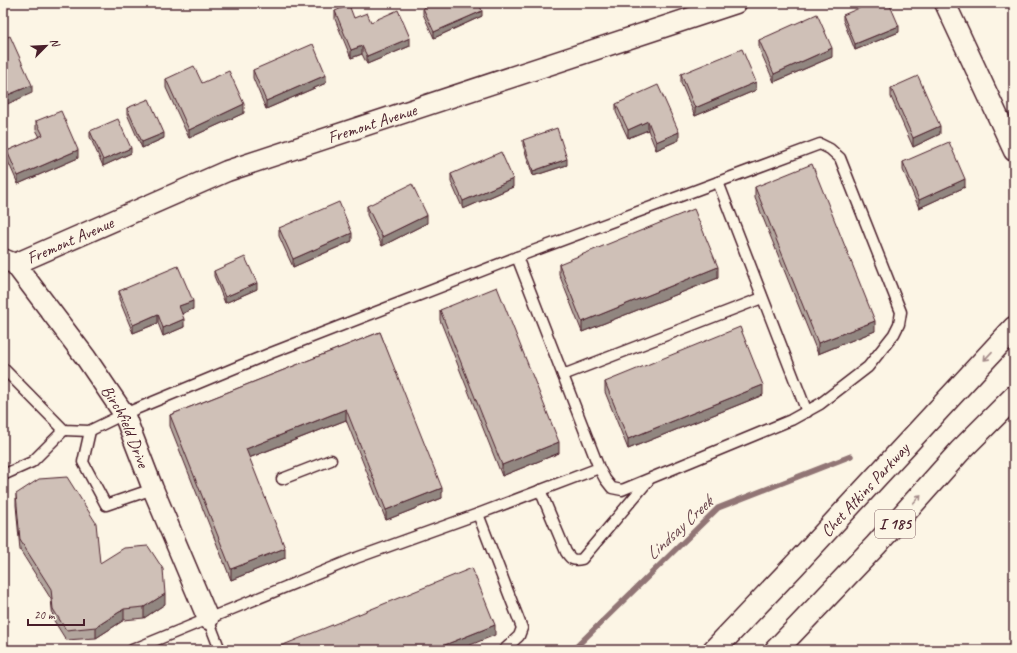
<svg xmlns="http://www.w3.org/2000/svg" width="1017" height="653" viewBox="0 0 1017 653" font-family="Caveat,sans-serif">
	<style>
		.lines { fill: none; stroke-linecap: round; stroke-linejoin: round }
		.stream { stroke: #917474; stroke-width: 5.5 }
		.lane-casing { stroke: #4a1f2b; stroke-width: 13 }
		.street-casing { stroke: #4a1f2b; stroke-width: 23 }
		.highway-casing { stroke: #4a1f2b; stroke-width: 25 }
		.lane { stroke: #fcf5e5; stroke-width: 10 }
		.street { stroke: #fcf5e5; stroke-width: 20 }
		.highway { stroke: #fcf5e5; stroke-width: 22 }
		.wall { fill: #b2a59d; stroke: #4a1f2b }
		.shaded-wall { fill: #918680; stroke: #4a1f2b }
		.building { fill: #cfc0b7; stroke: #4a1f2b }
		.oneway { stroke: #a38a88 }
		.labels { text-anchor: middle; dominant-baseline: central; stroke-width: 3; stroke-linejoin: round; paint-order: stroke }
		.shield { fill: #fcf5e5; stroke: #7f5f63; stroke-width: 1 }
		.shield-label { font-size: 16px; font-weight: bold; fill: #4a1f2b }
		.street-label { font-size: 17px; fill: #4a1f2b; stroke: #fcf5e5 }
		.water-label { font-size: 18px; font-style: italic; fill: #6d4950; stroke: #fcf5e5 }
	</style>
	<rect width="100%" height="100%" fill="#fcf5e5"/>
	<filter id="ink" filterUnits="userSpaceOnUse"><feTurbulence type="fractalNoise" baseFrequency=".025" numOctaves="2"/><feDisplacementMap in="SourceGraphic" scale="8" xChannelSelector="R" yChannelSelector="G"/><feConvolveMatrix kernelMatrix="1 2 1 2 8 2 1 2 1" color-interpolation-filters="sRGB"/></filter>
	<g filter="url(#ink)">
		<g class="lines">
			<polyline class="stream" points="573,650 718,508 851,456"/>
			<g class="lane-casing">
				<g id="lane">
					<polyline points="718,182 807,412"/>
					<polyline points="517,257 820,144 830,149 840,158 901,312 899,324 894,334 868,367 820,404 791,420 622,490 612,488 605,479 599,468"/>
					<polyline points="3,368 64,430 89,431 124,414 271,353 517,257 599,468 478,514 356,558 132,650"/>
					<polyline points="563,375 762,298"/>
					<polyline points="90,431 83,462 106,505 153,489"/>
					<polyline points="3,475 32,462 64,430"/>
					<polyline points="282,479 331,460"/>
					<path d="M540,490L566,552C571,560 574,561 582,559L648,481"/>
					<polyline points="478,514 522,628 519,636 504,650"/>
					<polyline points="208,619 220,650"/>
				</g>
			</g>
			<g class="street-casing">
				<g id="street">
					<polyline points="945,3 1014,151"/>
					<path id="s1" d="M3,259L15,264L86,358L124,414L153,489L208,619"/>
					<path id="s2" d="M15,264L227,171L736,3"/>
				</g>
			</g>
			<g class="highway-casing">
				<g id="highway">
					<path id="s3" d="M714,650L794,566L1014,328"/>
					<polyline points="776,650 876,545 960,451 1014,397"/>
				</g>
			</g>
			<use href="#lane" class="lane"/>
			<use href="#street" class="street"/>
			<use href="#highway" class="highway"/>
		</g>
		<g class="wall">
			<polygon points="1010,3 1014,3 1014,12"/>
			<polygon points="423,8 482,16 434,38 423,14"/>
			<polygon points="335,11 354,18 371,22 410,46 367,64 362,54 351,58 335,19"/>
			<polygon points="843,15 899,32 855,50 843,20"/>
			<polygon points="759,40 832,57 774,82 759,48"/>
			<polygon points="253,70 326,83 266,109 253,78"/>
			<polygon points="681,74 756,90 695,116 681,83"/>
			<polygon points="166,79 202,83 244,113 189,138 166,88"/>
			<polygon points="891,88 940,134 913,147 891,97"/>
			<polygon points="616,104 679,140 656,150 648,130 628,138 616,112"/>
			<polygon points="127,108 164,138 142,148 127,114"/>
			<polygon points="36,121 78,158 18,184 7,159 7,151 40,137 36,130"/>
			<polygon points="90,131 131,153 103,166 90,137"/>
			<polygon points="523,140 567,165 533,176 523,145"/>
			<polygon points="903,162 965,187 919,208 903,170"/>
			<polygon points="451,174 513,187 463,209 451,182"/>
			<polygon points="755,187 875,331 818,354 755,198"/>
			<polygon points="367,206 427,223 382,246 367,215"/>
			<polygon points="279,228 352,241 293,267 279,236"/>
			<polygon points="559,264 718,278 582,332 559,274"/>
			<polygon points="214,271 257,289 225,303 214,276"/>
			<polygon points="119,291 193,309 182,313 184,327 163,336 158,323 133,333 119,299"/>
			<polygon points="440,310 559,453 502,476 440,320"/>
			<polygon points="380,332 442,498 386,520 346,420 249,458 285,558 231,580 170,426 170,415"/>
			<polygon points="605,382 763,395 628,449 605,392"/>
			<polygon points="16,494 100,563 165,604 144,618 124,620 96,638 66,640 53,619 51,599 20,550 16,505"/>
		</g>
		<g class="shaded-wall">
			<polygon points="482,11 482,16 434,38 434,32"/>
			<polygon points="899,26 899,32 855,50 855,44"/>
			<polygon points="410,38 410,46 367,64 367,56"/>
			<polygon points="362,46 362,54 351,58 351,50"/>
			<polygon points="832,48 832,57 774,82 774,74"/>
			<polygon points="326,75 326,83 266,109 266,101"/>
			<polygon points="756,82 756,90 695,116 695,108"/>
			<polygon points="32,85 32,93 3,106 3,97"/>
			<polygon points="244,104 244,113 189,138 189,130"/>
			<polygon points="648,121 648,130 628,138 628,130"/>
			<polygon points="940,126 940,134 913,147 913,138"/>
			<polygon points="679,132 679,140 656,150 656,142"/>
			<polygon points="164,133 164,138 142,148 142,142"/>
			<polygon points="131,148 131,153 103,166 103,160"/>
			<polygon points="78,150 78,158 18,184 18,176"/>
			<polygon points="567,159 567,165 533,176 533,171"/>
			<polygon points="513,179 513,187 463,209 463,201"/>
			<polygon points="965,179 965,187 919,208 919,200"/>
			<polygon points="427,215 427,223 382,246 382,237"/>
			<polygon points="352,233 352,241 293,267 293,259"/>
			<polygon points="718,267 718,278 582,332 582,322"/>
			<polygon points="257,283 257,289 225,303 225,297"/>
			<polygon points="193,301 193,309 179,315 179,306"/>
			<polygon points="158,314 158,323 133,333 133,325"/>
			<polygon points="184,319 184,327 163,336 163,328"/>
			<polygon points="875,321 875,331 818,354 818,343"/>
			<polygon points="763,385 763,395 628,449 628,439"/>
			<polygon points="346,409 346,420 246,459 246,449"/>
			<polygon points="559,442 559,453 502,476 502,465"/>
			<polygon points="442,488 442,498 386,520 386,510"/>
			<polygon points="285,548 285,558 231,580 231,569"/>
			<polygon points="165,594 165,604 144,618 144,607"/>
			<polygon points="124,609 124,620 96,638 96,627"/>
			<polygon points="495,625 495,635 458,650 432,650"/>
		</g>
		<g class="building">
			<polygon points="435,3 479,3 482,11 434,32 423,8"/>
			<polygon points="871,3 889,3 899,26 855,44 843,15"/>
			<polygon points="349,5 354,18 367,13 371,22 398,10 410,38 367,56 362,46 351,50 335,11"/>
			<polygon points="817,14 832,48 774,74 759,40"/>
			<polygon points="10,36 32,85 3,97 3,39"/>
			<polygon points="313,44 326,75 266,101 253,70"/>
			<polygon points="742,49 756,82 695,108 681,74"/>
			<polygon points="194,66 202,83 229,71 244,104 189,130 166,79"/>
			<polygon points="918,76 940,126 913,138 891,88"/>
			<polygon points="658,85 679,132 656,142 648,121 628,130 616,104"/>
			<polygon points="149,99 164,133 142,142 127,108"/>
			<polygon points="61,111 78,150 18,176 7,151 43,135 36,121"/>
			<polygon points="118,119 131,148 103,160 90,131"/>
			<polygon points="557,128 567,159 533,171 523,140"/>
			<polygon points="949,142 965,179 919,200 903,162"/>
			<polygon points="501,152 513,179 463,201 451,174"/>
			<polygon points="812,164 875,321 818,343 755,187"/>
			<polygon points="412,184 427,215 382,237 367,206"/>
			<polygon points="339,202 352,233 293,259 279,228"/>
			<polygon points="694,209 718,267 582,322 559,264"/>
			<polygon points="245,257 257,283 225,297 214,271"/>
			<polygon points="178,266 193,301 179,306 184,319 163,328 158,314 133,325 119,291"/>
			<polygon points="497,287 559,442 502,465 440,310"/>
			<polygon points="740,327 763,385 628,439 605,382"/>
			<polygon points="380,332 442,488 386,510 346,409 246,449 285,548 231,569 170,415"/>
			<polygon points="67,477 96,523 100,563 124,548 148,546 163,569 165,594 144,607 124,609 96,627 66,630 53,609 51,589 20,540 16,494 39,479"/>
			<polygon points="472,568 495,625 432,650 271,650"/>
		</g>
		<defs><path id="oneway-shaft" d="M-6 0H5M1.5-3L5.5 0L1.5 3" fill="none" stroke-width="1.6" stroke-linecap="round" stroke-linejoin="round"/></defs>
		<g class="oneway">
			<use href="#oneway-shaft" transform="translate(988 356) rotate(133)"/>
			<use href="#oneway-shaft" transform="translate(917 499) rotate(-48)"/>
		</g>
	</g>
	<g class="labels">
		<rect class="shield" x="875" y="510" width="40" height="28" rx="3"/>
		<g class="shield-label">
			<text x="895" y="524">I 185</text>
		</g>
		<g class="street-label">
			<text stroke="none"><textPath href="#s2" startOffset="384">Fremont Avenue</textPath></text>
			<text stroke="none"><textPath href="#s2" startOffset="60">Fremont Avenue</textPath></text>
			<text stroke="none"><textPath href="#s1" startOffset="210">Birchfield Drive</textPath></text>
			<text stroke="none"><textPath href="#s3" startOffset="220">Chet Atkins Parkway</textPath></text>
		</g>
		<g class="water-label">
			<text transform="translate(679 528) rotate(-43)">Lindsay Creek</text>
		</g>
	</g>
	<rect width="1017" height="653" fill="none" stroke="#fcf5e5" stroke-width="16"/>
	<rect x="8" y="8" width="1001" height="637" fill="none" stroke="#4a1f2b" stroke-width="1.5" filter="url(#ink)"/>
	<g transform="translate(46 46) rotate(66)" stroke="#fcf5e5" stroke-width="3" paint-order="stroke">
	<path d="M0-3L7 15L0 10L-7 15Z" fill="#4a1f2b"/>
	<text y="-6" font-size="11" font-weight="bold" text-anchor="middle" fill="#4a1f2b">N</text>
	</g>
	<path d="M28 619v6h56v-6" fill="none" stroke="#4a1f2b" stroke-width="2"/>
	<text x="34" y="619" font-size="12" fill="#4a1f2b" stroke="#fcf5e5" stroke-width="3" paint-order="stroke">20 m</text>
</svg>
